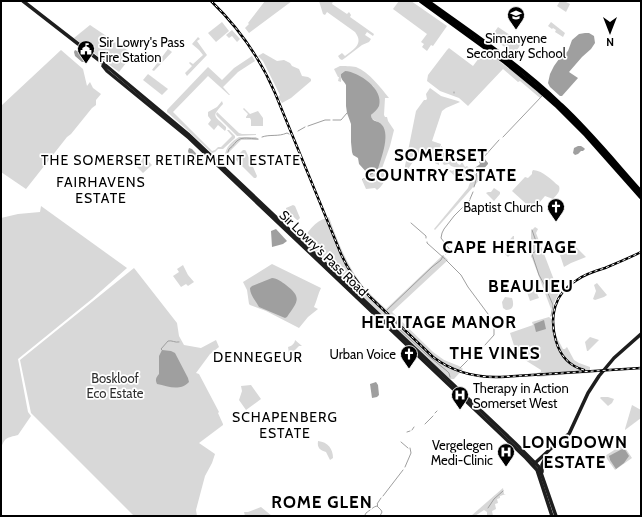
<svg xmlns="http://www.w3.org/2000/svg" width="642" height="517" viewBox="0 0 642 517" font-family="Cabin,sans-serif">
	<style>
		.green { fill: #d8d8d8 }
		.water { fill: #9f9f9f }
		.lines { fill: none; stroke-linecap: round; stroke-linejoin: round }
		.stream { stroke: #9f9f9f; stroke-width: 1 }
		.secondary { stroke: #1e1e1e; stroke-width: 3.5 }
		.trunk { stroke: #000; stroke-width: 4.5 }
		.rail-casing { stroke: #000; stroke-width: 2.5 }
		.rail { stroke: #fff; stroke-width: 1; stroke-dasharray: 3; stroke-linecap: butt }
		.labels { text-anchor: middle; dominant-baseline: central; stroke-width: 3.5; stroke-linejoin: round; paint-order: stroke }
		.poi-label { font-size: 13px; fill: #000; stroke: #fff; text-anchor: end }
		.street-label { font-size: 13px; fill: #000; stroke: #fff }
		.park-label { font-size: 13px; fill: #2f2f2f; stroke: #fff }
		.neighbourhood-label { font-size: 14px; letter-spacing: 1px; fill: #000; stroke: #fff }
		.district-label { font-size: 17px; font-weight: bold; letter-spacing: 1px; fill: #000; stroke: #fff }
	</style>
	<rect width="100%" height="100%" fill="#fff"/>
	<g class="green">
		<polygon points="265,1 292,1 249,33 245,28 249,24 248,23"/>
		<path d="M319,1H328L330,2L331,1H333L332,4L347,14L349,12L351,15L350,17L374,34L373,36L367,32L365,35L371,39L369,42L362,45L345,58L342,60L340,59L338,56L342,53L345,56C354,49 364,44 355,32L327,12L325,15L323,14Z"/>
		<polygon points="399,1 411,1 447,26 433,46 431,45 427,51 422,47 424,44 421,42 427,34 393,9"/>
		<polygon points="560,1 564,1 570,4 566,12 557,6"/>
		<polygon points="222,22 229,31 216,42 208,33"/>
		<polygon points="551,22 565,33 563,37 555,32 556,30 553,28 552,29 548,26"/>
		<polygon points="90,25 133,54 119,72 74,38"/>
		<polygon points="498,27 522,43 514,54 491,37"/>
		<polygon points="232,30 240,39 237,42 232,36 229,38 226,35"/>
		<polygon points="198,37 200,39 197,41 207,55 187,76 185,73 192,66 189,63 190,62 193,64 203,55 199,50 192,44"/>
		<polygon points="449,48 473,66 485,50 543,95 540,98 520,81 518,82 503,69 468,106 459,98 440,91 427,81 428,75 447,50"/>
		<polygon points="168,49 172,52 154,71 152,70"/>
		<polygon points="61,50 83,69 87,86 90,82 93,88 101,94 96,100 96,105 92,108 71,134 67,137 26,189 1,172 1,106"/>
		<polygon points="263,53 277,61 284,60 290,63 292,66 299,69 302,76 308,77 311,79 311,81 291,98 282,103 278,97 280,95 263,61 258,56"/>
		<polygon points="252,56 255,61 238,72 223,87 230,95 229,95 208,76 173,112 212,151 215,150 218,147 221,147 232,136 227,130 229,130 235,136 235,138 223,149 218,149 215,152 212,153 185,128 167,112 167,110 208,67 222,80 234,68"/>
		<path d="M340,66C343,66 352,66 356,67C370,73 380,87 389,98H385L384,115L385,117H387L388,121L394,130L390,146L381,171L386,173C384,181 384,185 377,190L375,188L366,189L362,180C368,178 371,174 376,172L380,123L372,119L371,115L377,108L379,98L373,86L345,71C338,75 342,76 341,82L338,81L339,77H338L334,69Z"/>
		<polygon points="148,74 168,89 162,95 143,80"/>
		<polygon points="430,88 441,96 458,101 460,102 446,108 442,111 432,141 441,144 439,151 439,165 435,163 435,160 433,158 432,155 429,155 428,157 420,152 408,169 408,172 405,172 405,166 416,111 424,100 426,100 427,99 426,94"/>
		<path d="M222,101L223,104C211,117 214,115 226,127V129L225,131L218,125L214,130L208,124L211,120L208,116V112L217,107Z"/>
		<polygon points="244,108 250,114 258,111 263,118 263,126 251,126 251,120 250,118 246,118 246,117 248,114 243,109"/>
		<polygon points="217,112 239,133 242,134 256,134 256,135 237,136 217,116 216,114"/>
		<path d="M239,137H256L259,140H241L227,154V156H225C225,148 232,141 239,137Z"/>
		<polygon points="441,146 446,150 443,151 444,153 446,155 448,153 452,157 454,160 457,159 457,163 458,164 460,165 462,162 465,167 467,166 469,168 472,168 473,173 482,177 435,230 434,229 468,188 471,180 457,175 455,176 448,170 450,170 452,171 454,170 456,170 457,168 451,166 449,164 444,165 442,162 441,162"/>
		<polygon points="243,150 245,150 246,151 257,176 256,178 254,178 236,160 236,157"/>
		<polygon points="144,157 152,165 143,173 136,166"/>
		<path d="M533,170C544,171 551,180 559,186C561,192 556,195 553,199L545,196L533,210L512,191L525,177L528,178L532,174V172Z"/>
		<polygon points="494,188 500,192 500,194 494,201 486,193 488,192 491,192"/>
		<polygon points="293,205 295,206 300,218 298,220 297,220 286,210 286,208"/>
		<path d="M41,206L127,268L92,299L18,359L28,412L31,416L18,435C7,438 5,437 1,448V218L18,214L40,212Z"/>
		<path d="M329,217C337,240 346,263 360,282C367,292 377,300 386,309L443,255L448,260L392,312L433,352L444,360L459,366L463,369L454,379H450L303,240V238C313,227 314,222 329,217Z"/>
		<polygon points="535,227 538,229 536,233 559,293 551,309 532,258 531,257 531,231"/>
		<polygon points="513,236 514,236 514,251 508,257 501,250"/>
		<polygon points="574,245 586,257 571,263 564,267 560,255 566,250 570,249"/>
		<path d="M272,264L321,288C318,294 317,300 314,307L318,309L308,317L299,328L266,311L250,305L249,304L247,290L243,282Z"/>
		<polygon points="183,265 188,275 194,282 188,286 186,284 181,287 173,276 179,272 177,269"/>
		<polygon points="134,268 177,323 179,336 184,345 201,348 216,340 219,347 210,354 196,373 199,374 219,412 218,413 223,424 223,425 199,443 215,454 212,463 205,476 201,491 196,510 197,516 134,516 31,413 20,360"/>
		<polygon points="597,283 607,295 604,297 595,300 593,299 596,291 594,285"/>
		<polygon points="535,289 539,298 530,301 527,292"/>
		<path d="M505,297L512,298C514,304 514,310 506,310L503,308L502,302Z"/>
		<polygon points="549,317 554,321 556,336 563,349 565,349 567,347 574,360 579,363 590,367 590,373 571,374 537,377 537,373 541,372 541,370 517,355 510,333 533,325 532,322"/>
		<polygon points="590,337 599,340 588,351 587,351 585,342"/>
		<path d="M295,340L302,346H299L295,350L294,356L290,355L289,353L288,347C292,346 295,343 295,340Z"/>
		<polygon points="251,385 261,399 246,410 239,400 242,391 241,386"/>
		<polygon points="601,397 608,397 614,399 612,403 608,406 600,398"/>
		<polygon points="632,405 641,410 641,418 625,430 625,429"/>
		<path d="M318,441C328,442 333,449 333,458L330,460L326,452C320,450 317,448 318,441Z"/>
		<polygon points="622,445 624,446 632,458 615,470 605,456"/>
		<polygon points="503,488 504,494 506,494 500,496 500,498 497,499 498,503 495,504 496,509 492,511 493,516 487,516 487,512 484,510 475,516 471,516"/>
		<polygon points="261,507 272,516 245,516 244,512 248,512"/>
	</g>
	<g class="water">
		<polygon points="585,33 589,33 594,36 595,43 591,49 582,57 569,72 578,78 562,96 560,96 550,87 548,83 550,74 554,66 559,59 568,51 572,40 579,34"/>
		<path d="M75,50C80,52 83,56 86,59L85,62H82L75,56L74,52Z"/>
		<path d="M345,71C359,72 384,89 379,106C377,110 374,112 371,115C372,122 375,120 380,123C392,132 381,158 378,169C375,173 366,178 362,180V179L367,177L369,175L359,164L358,158L353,155L352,152L351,142V124L347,113L346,106V85C344,81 340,79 341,74Z"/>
		<polygon points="578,146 581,146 584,148 585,149 583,151 581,151 578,154 575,155 573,153 574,148"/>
		<path d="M189,148L192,149L203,161V162L199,165C194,161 190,158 188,151Z"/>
		<polygon points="482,158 484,158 488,163 488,164 481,172 477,172 475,168 476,167 479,165 480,164 479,162"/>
		<polygon points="276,229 287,241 283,244 272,247 271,231"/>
		<path d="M272,278C277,278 282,282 286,285C303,298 297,302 287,317L285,318L259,307C256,301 250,295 250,288L252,286Z"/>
		<polygon points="544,320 546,329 536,332 534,324"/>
		<path d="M162,350L171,351L175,353L188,378L189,382C179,392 168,386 157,384C155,379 156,378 159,374V356Z"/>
		<polygon points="376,382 378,385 379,395 377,397 372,398 370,384"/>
		<polygon points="624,448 629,456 624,463 616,469 610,460 610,459 609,456"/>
	</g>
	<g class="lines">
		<g class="stream">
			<polyline points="454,93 454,92"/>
			<polyline points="333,120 341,120 347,113"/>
			<polyline points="308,126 325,120 330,120"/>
			<polyline points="298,131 305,127"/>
			<path d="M262,137C270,134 278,137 287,133L289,134"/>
			<polyline points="503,137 542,96"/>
			<path d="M228,152L229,149C234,146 235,141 240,139C245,137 253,139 258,139"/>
			<polyline points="483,158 499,140"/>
			<path d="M474,187C476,183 476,176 477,171"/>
			<polyline points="470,199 473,192"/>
			<polyline points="411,223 426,236 426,238"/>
			<polyline points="532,230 538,247 535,252 532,253 533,257 539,275 544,284 553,305 551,316"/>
			<polyline points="427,242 427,243 445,259"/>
			<polyline points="446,254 450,250 441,238 442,233 444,229 454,216 470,200"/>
			<polyline points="446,260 461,275 468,287 491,318 494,328 494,335 485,345"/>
			<polyline points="387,310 432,267 441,260 443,256"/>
			<polyline points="385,312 384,314 384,315 426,354 447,371 449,373 450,377"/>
			<path d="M162,350L161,349L168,341C172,340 175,343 179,342"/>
			<polyline points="460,368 471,357 483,347"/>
			<polyline points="435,413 437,411"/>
			<polyline points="425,424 433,416"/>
			<polyline points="412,430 414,427"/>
			<polyline points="407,432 410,431"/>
			<polyline points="401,442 408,448"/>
			<polyline points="405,467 411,453 410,448"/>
			<polyline points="383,496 403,470"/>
			<polyline points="488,508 494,499 503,491"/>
			<path d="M365,515L366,513C369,511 374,506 377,506"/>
			<polyline points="380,516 382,512 381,510 377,506 378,505 377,504 381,498"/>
		</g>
		<g class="secondary">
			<polyline points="23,1 104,64 188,134 515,443 539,467 556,516"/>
			<polyline points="103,66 107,71 189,138 526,458 537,470 552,516"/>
			<polyline points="534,464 557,443 569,434 588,393 599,376 614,358 641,334"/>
			<polyline points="542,472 542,465 546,456"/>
		</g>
		<g class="trunk">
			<polyline points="421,1 505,62 539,90 556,105 586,135 641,197"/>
			<path d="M427,1C473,34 521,66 561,105C590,132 615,163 641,192"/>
		</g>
		<g class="rail-casing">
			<g id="rail">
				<path d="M211,1C238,27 260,58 275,93L341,254C348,270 358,284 370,297L433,357C453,372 476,378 501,377L641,368"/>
				<path d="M584,370C569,366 560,355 556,341C549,317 554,293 577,280C585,274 595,271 605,268C617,263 629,258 641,252"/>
			</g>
		</g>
		<use href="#rail" class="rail"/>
	</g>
	<defs>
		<g id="school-pin" transform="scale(0.9)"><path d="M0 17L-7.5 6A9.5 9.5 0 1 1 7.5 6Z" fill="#000" stroke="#fff"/><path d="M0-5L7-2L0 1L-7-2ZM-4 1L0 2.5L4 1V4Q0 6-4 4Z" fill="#fff"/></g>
		<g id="civic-pin" transform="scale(0.9)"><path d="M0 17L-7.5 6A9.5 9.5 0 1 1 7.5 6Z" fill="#000" stroke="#fff"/><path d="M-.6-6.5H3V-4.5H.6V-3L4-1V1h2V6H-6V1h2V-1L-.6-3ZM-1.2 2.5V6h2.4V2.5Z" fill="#fff"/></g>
		<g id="church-pin" transform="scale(0.9)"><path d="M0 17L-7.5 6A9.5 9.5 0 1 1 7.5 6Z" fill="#000" stroke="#fff"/><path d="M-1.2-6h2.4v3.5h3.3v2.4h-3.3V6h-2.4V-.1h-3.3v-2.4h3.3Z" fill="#fff"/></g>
		<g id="hospital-pin" transform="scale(0.9)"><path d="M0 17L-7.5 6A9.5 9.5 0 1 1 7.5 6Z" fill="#000" stroke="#fff"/><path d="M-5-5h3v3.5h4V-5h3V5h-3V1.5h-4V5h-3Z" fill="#fff"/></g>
	</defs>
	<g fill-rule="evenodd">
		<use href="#school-pin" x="516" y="15"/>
		<use href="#civic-pin" x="86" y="49"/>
		<use href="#church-pin" x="556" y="207"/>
		<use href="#church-pin" x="409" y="354"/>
		<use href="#hospital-pin" x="460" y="395"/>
		<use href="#hospital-pin" x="506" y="452"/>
	</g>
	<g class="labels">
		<g class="poi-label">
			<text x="516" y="38" text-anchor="middle">Simanyene<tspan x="516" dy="15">Secondary School</tspan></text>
			<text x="99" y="42" text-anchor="start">Sir Lowry's Pass<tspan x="99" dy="15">Fire Station</tspan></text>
			<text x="543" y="207">Baptist Church</text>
			<text x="396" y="354">Urban Voice</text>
			<text x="473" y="388" text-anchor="start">Therapy in Action<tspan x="473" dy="15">Somerset West</tspan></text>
			<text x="493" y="445">Vergelegen<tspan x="493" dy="15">Medi-Clinic</tspan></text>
		</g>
		<g class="street-label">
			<text transform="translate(324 253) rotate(44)">Sir Lowry's Pass Road</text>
		</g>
		<g class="park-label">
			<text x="115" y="378">Boskloof<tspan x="115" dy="15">Eco Estate</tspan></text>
		</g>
		<g class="neighbourhood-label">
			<text x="171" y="160">THE SOMERSET RETIREMENT ESTATE</text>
			<text x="101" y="182">FAIRHAVENS<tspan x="101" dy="16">ESTATE</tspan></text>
			<text x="258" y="357">DENNEGEUR</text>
			<text x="285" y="417">SCHAPENBERG<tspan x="285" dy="16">ESTATE</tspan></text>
		</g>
		<g class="district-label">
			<text x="441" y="155">SOMERSET<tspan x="441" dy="20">COUNTRY ESTATE</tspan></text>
			<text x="510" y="247">CAPE HERITAGE</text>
			<text x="531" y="286">BEAULIEU</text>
			<text x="439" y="322">HERITAGE MANOR</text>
			<text x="495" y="353">THE VINES</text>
			<text x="575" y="442">LONGDOWN<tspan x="575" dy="20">ESTATE</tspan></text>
			<text x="322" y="502">ROME GLEN</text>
		</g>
	</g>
	<rect width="642" height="517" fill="none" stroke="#000000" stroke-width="4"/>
	<g transform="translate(610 32) rotate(180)" stroke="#ffffff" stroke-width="3" paint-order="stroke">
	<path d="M0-3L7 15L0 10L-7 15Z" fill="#000000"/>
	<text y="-6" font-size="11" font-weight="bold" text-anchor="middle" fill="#000000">N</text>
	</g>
</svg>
